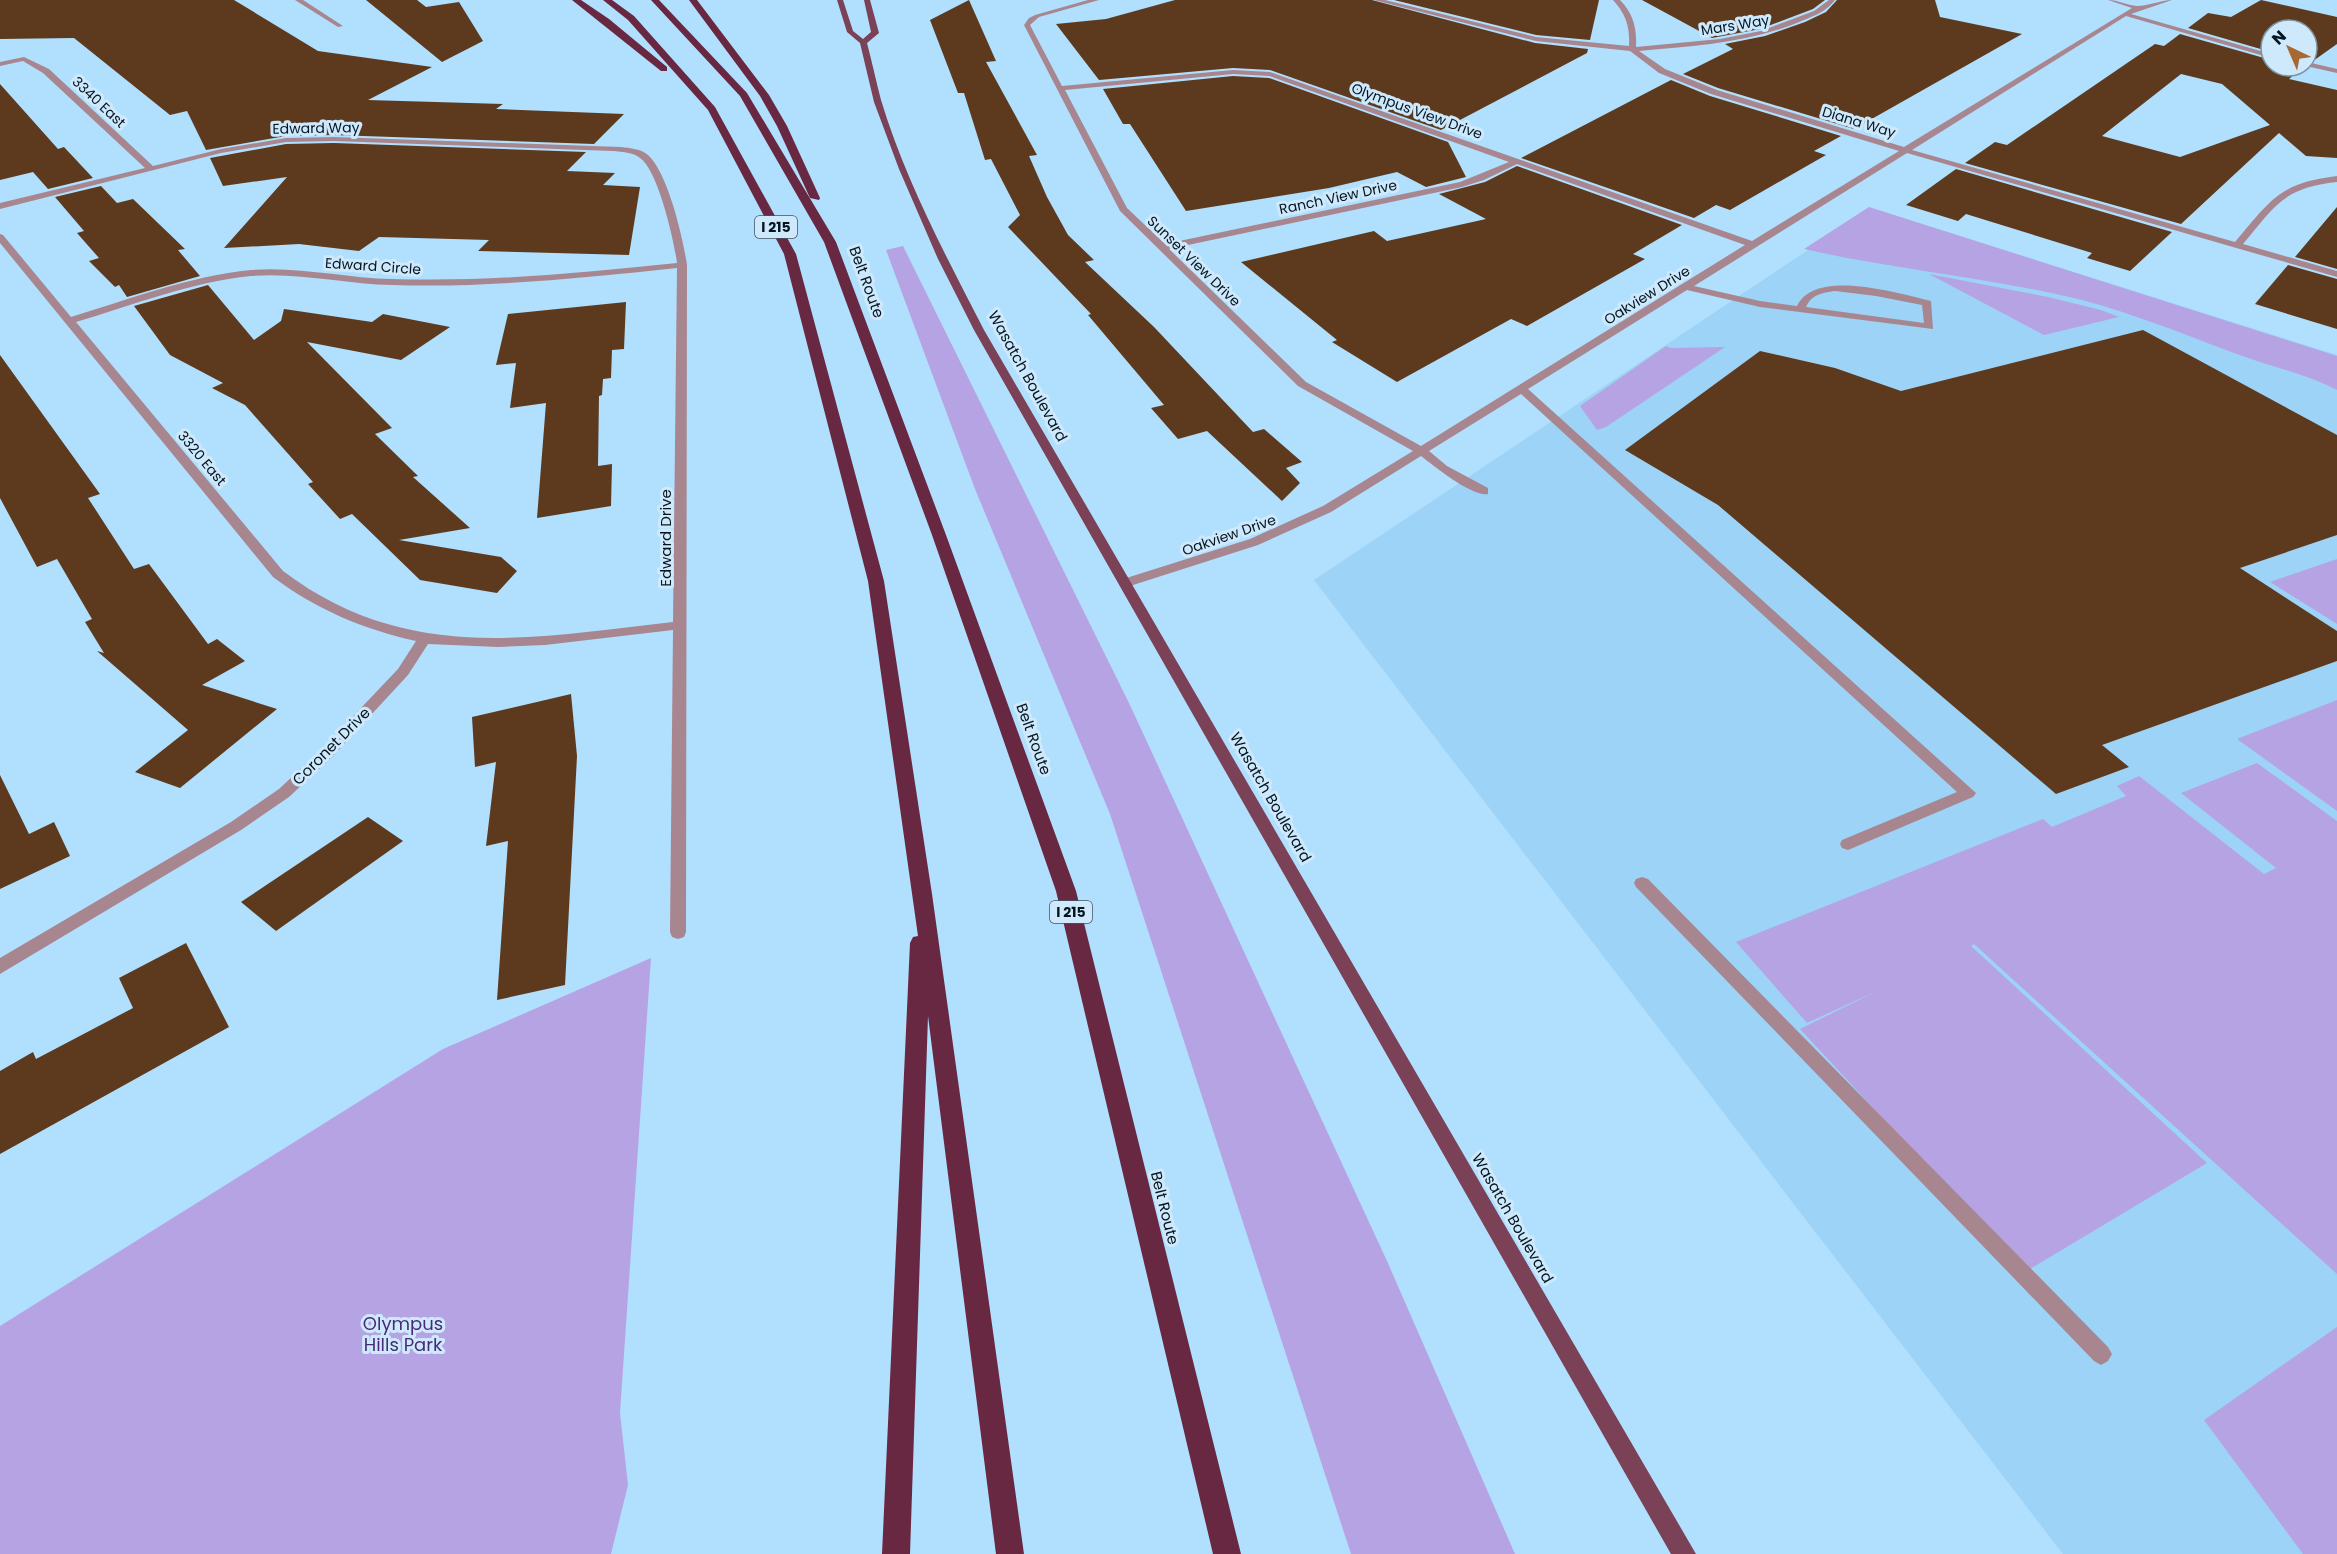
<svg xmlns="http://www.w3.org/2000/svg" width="2337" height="1554" viewBox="0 0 2337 1554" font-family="Poppins,sans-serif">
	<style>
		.built { fill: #9dd3f6 }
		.green { fill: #b6a3e4 }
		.building { fill: #5d3a1e; fill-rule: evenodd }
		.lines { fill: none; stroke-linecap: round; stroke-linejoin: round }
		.minor { fill: #a88690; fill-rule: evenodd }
		.major { fill: #7b4156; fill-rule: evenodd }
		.highway { fill: #692842; fill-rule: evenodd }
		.labels { text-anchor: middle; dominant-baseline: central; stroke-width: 6; stroke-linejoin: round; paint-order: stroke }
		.far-street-label { font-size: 14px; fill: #04151f; stroke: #cee9fc }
		.shield { fill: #cee9fc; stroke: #415561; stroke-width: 1.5 }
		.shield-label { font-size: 14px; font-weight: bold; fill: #04151f }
		.street-label { font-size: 15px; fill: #04151f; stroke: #cee9fc }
		.near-park-label { font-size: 18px; fill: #492a78; stroke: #cee9fc }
	</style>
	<rect width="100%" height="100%" fill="#b1dffe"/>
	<polygon class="built" points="1871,208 2337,355 2337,1554 2063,1554 1314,580"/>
	<g class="green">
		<path d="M1869,207L2337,356V390C2304,373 2268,366 2234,353C2175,331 2118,307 2056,294C1973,276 1887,268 1804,249Z"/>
		<polygon points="903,246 1129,703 1387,1261 1515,1554 1351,1554 1110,814 975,489 886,250"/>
		<polygon points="1929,274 2048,297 2101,310 2119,317 2044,335"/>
		<polygon points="1666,346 1671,348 1725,347 1606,427 1597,430 1580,406"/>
		<polygon points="2337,559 2337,624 2270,582"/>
		<polygon points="2337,700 2337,811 2237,739"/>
		<polygon points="2257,763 2337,821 2337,1274 1974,944 1971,946 2207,1163 2025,1272 1800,1029 1879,990 1807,1023 1736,942 2043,819 2052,827 2126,796 2117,786 2139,776 2264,874 2276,868 2181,793"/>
		<polygon points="651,958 620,1413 628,1485 611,1554 0,1554 0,1326 443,1049"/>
		<polygon points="2337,1327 2337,1554 2303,1554 2204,1420"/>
	</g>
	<g class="building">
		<polygon points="0,0 234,0 318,51 432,67 368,100 503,104 496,109 624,114 594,144 334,135 286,136 206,150 187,111 170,115 74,38 0,39"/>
		<polygon points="366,0 417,0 426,7 459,2 483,41 442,62"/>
		<polygon points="969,0 996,61 986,62 1037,155 1029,156 1047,197 1068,235 1094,260 1085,262 1154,327 1253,432 1264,429 1302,462 1286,468 1300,483 1282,501 1207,431 1178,439 1151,408 1164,405 1088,315 1091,314 1008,227 1020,215 991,159 985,160 964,93 958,93 930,20"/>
		<polygon points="1175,0 1372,0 1535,43 1588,49 1587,53 1441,130 1270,70 1233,68 1099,80 1056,24 1106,19"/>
		<polygon points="1394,0 1599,0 1590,40 1536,35"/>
		<polygon points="1642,0 1825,0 1813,9 1760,29 1712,38"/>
		<polygon points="1837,0 1935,0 1940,17 2022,34 1854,129 1718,88 1683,74 1733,49 1725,44 1765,36 1805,22 1826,12"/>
		<polygon points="2261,0 2337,17 2337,44 2313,61 2307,60 2307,30 2271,30 2271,52 2188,28 2208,13 2231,17"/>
		<path d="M2180,34L2271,60V66H2304L2289,79L2337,90V158L2306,156L2279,133L2181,224L1965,163L1995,142L2007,145L2155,44L2164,46ZM2181,74L2222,84L2270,125L2180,157L2102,136Z"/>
		<polygon points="1233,76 1269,78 1448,142 1466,177 1426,187 1397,172 1329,188 1186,211 1130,124 1123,124 1103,89"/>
		<polygon points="1671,80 1710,96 1841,136 1814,151 1826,155 1730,210 1716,205 1694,218 1521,158"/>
		<polygon points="0,84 58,149 64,147 93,178 48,189 33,172 0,180"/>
		<polygon points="334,143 586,152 567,171 615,173 603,185 640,187 629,255 478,251 489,240 379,237 359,251 299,244 224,248 287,177 223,186 210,158 286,144"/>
		<polygon points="1517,166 1682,225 1633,254 1645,259 1527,326 1511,319 1397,382 1332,342 1337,340 1241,262 1374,231 1387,241 1486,219 1439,194 1485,182"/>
		<polygon points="1956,169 2172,232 2130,271 2087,258 2092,253 1966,214 1958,221 1906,205"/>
		<polygon points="101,186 117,203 133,199 185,249 178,250 200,276 127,297 119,285 115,287 89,261 99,258 77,233 84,231 55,197"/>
		<polygon points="2337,207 2337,269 2295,257"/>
		<polygon points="2288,265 2337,279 2337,329 2255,304"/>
		<polygon points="208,285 254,340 281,321 284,309 372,322 383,314 450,327 401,360 307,342 392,428 375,434 418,476 413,477 470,528 399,540 501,557 517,571 497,593 420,580 352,514 340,519 308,484 313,482 245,405 212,388 223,383 170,355 134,306"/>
		<polygon points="626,302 624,349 612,350 611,378 603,379 602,395 599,396 598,466 612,464 611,506 537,518 546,403 510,408 516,363 496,365 508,314"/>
		<polygon points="2143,330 2337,435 2337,535 2240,568 2337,631 2337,661 2102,745 2129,767 2056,794 1718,505 1625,450 1760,351 1835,368 1901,391"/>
		<polygon points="0,355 100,494 88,498 134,569 149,564 208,644 217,639 245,661 202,685 277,709 180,788 135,772 188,730 97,651 104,653 85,622 92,619 57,559 37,567 0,498"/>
		<polygon points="571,694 577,756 565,985 497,1000 508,841 486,846 496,762 475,767 472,717"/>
		<polygon points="0,775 29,834 54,822 70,856 0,889"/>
		<polygon points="368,817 403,841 276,931 241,902"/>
		<polygon points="186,943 229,1027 0,1154 0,1071 33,1052 36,1059 133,1008 119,978"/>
	</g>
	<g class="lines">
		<g class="minor">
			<polygon points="295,0 303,0 343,26 338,27"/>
			<path d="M1088,0H1099L1039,17L1030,25L1062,86L1233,70L1270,72L1752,241L1899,151L1711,94L1659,73L1630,51L1536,41L1374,0H1385L1536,37L1629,46C1630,27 1626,14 1613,0H1620C1633,13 1637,28 1636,47L1720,39L1761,31L1814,11L1829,0H1835C1827,11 1816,15 1804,20C1751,43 1696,46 1639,51L1665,69L1717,90L1904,147L2132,8L2108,0C2118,0 2127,5 2137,6C2149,6 2161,0 2172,0L2131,14L2271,54V58L2126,16L1912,150L2235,242C2271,200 2279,183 2337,176V182C2283,188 2276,205 2243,244L2337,271V277L1907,153L1694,286L1760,301L1797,306C1815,268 1897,293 1931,301L1933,329L1760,307L1687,290L1528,389L1976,793L1973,797L1848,850L1842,848L1840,844L1842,840L1957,792L1521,394L1429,451L1447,466L1488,488V494C1472,497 1434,466 1421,456L1331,512L1258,545L1130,586H1120L1119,583L1120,580L1250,539L1323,506L1413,451L1298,386L1120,211L1024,25L1029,18L1035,15ZM1233,74L1269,76L1509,162L1460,182L1165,244L1127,208L1065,90ZM1517,164L1745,245L1421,446L1306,382L1169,249L1462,187L1484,180ZM1835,291L1876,296L1922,305L1924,323L1806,307C1812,294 1822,293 1835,291Z"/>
			<path d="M24,57L49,69L153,166L221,149L286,138L334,137L621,147C630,148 641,149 648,155C668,173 683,238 687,265L686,932L684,937L678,939L672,937L670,932L673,630L545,645L498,647L428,644L408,675L333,756L289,797L241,830L0,974V958L231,822L279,789L323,748L398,669L416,641C363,629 317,610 273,577L0,243V234L3,235L71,317C130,299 190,276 251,270C298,266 345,278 392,279C487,282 582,273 677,263C674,240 658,170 640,158C633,152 622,152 613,151L334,141L286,142L221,153L0,209V203L145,168L43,73L23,61L0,66V62ZM677,268L673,622C531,638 406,664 283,571L76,322C133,305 191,282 251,276C298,272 345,284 392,285C488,288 582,278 677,268Z"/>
			<polygon points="2307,62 2337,69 2337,73 2306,66"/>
			<polygon points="1642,877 1648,879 2108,1347 2112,1354 2108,1361 2101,1365 2094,1361 1636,887 1634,883 1636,879"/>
		</g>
		<path class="major" d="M837,0H843L853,31L863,39L871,32L864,0H870L879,33L867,43C872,62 876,81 881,100C905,180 946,256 984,330L1696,1554H1671L974,330L938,259L899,169L874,102L860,43L847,32Z"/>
		<g class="highway">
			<polygon points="572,0 581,0 609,19 667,67 667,71 661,71"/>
			<polygon points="603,0 612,0 634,16 715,107 796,254 884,581 932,894 1024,1554 996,1554 928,1016 910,1554 882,1554 910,943 913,937 918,936 868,581 784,254 708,110 628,20"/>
			<polygon points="651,0 659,0 747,93 836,242 946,535 1076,891 1241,1554 1213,1554 1056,891 932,535 824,242 740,96"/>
			<polygon points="689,0 697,0 769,95 787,126 820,198 819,200 810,198 777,126 760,96"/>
		</g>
	</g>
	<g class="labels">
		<g class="far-street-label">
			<text transform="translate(1735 25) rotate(-9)">Mars Way</text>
			<text transform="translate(99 102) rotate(43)">3340 East</text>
			<text transform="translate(1417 111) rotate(20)">Olympus View Drive</text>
			<text transform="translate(1859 122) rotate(17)">Diana Way</text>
			<text transform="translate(316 128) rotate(-1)">Edward Way</text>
			<text transform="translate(1338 197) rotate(-12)">Ranch View Drive</text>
			<text transform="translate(1194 261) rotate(44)">Sunset View Drive</text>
			<text transform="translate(373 266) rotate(4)">Edward Circle</text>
			<text transform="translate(1647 295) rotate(-32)">Oakview Drive</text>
			<text transform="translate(202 458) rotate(50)">3320 East</text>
			<text transform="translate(1229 535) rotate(-19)">Oakview Drive</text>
		</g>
		<g class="shield">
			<rect x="755" y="216" width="42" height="22" rx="4.5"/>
			<rect x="1050" y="901" width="42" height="22" rx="4.5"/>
		</g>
		<g class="shield-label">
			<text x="776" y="227">I 215</text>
			<text x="1071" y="912">I 215</text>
		</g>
		<g class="street-label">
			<text transform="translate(867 282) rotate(70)">Belt Route</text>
			<text transform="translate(1028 376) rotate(61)">Wasatch Boulevard</text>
			<text transform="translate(665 538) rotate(-90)">Edward Drive</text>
			<text transform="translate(1034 739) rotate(70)">Belt Route</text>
			<text transform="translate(331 746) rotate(-45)">Coronet Drive</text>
			<text transform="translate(1271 797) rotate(60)">Wasatch Boulevard</text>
			<text transform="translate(1165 1208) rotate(76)">Belt Route</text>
			<text transform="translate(1513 1218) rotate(60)">Wasatch Boulevard</text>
		</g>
		<g class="near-park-label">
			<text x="403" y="1323">Olympus<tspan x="403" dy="21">Hills Park</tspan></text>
		</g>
	</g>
	<g transform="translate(2289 48) rotate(316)"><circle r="28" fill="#cee9fc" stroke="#7d94a4" stroke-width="1.5"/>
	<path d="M0-4.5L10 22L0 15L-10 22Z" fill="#a86832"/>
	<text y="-9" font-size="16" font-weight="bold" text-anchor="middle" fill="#04151f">N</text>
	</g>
</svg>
